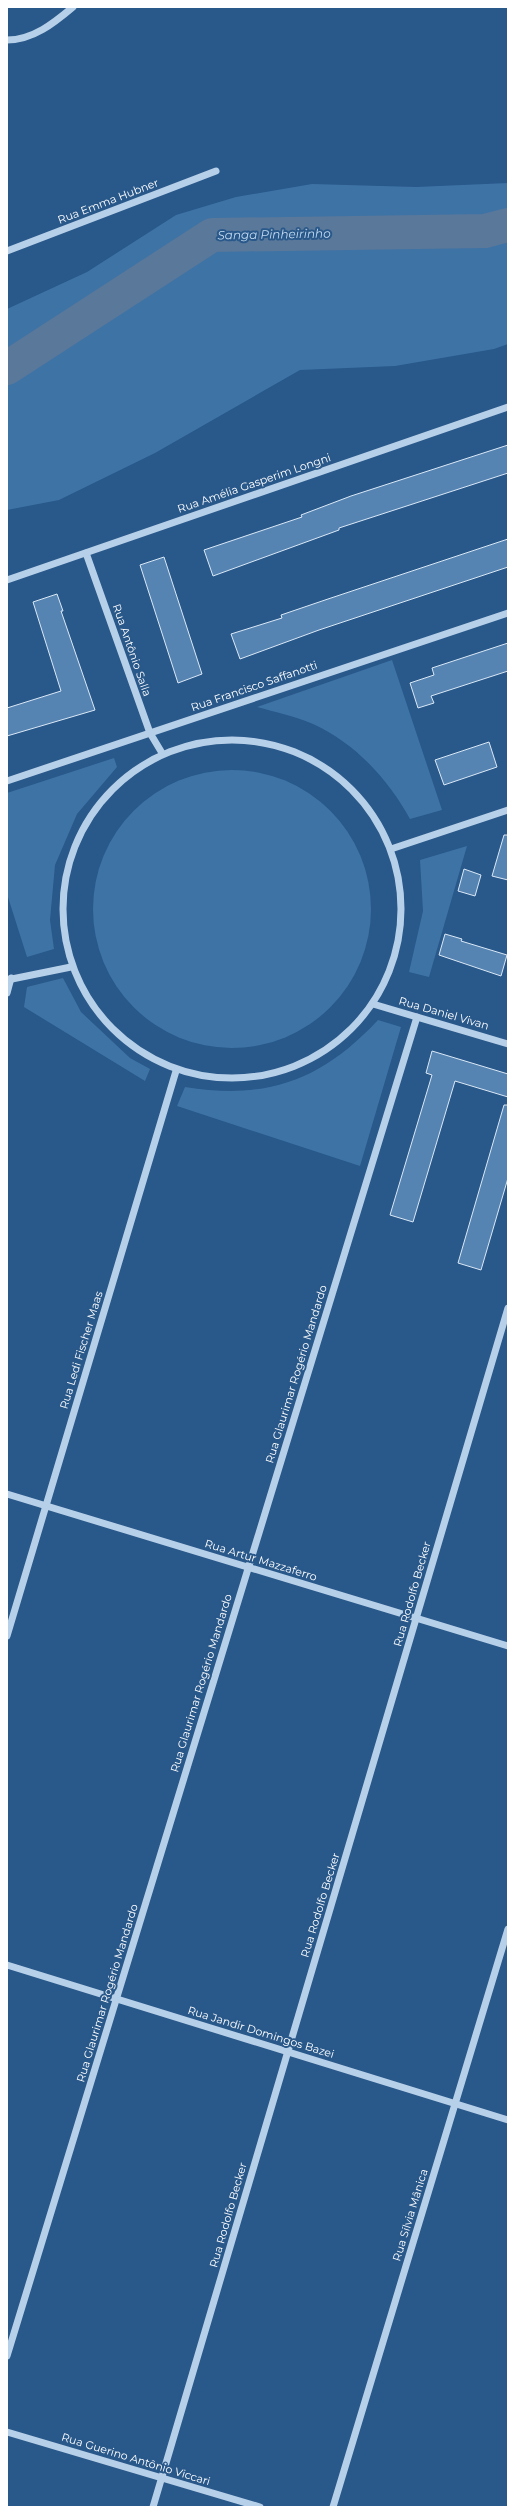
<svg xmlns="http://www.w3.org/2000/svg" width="515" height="2514" viewBox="0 0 515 2514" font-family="Montserrat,sans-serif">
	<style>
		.green { fill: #3e73a6 }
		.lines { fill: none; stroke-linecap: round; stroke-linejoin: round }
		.river { stroke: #59789a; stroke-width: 34 }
		.building { fill: #5684b2; stroke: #dbe9f7 }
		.minor { stroke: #b7d0e9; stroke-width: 7 }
		.labels { text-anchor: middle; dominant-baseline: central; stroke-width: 4; stroke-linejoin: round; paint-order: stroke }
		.street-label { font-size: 11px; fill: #fff; stroke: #29588a }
		.water-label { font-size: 12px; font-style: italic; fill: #c3daf0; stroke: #29588a }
	</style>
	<rect width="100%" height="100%" fill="#29588a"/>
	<g class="green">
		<polygon points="508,183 508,344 494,349 395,366 300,370 155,453 59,500 7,510 7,309 87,272 176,215 236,197 312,184 416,187"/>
		<path d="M392,660L442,810L410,819C388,779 355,743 313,724C295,716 275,712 257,707Z"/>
		<polygon points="114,758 117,767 77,814 55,865 50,920 54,949 27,957 7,894 7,793"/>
		<circle cx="232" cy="909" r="139"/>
		<polygon points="467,846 429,977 409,972 423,911 420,860"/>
		<polygon points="63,978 81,1012 130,1058 150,1069 145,1081 24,1007 27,987"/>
		<path d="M378,1020L401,1027L360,1166L177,1106L185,1087C267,1100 321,1081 378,1020Z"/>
	</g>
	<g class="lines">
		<polyline class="river" points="7,368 212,235 485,231 508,225"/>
	</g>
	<g class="building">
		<polygon points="508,445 508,473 339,528 339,530 213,576 204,550 302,517 301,515 351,496"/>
		<polygon points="508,539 508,567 319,630 240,659 231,634 282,618 281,615 328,599"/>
		<polygon points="164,557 202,674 178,683 140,565"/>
		<polygon points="57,594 63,611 61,611 95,710 7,736 7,708 61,691 33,602"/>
		<polygon points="508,643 508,671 431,696 434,703 418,708 410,683 434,675 432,668"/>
		<polygon points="489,742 497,767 444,785 435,760"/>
		<polygon points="504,835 508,835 508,880 492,876"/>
		<polygon points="464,869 481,875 475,896 458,891"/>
		<polygon points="445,934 462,939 461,941 507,955 501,976 439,955"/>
		<polygon points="432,1051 508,1074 508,1097 455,1081 413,1222 390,1215 432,1075 426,1073"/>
		<polygon points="504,1105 508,1105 508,1178 481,1270 458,1263"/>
	</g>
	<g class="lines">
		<g class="minor">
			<path d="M7,40C33,40 54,23 73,7"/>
			<polyline points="7,251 216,171"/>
			<polyline points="86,553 150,733 162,753"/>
			<polyline points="7,580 508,407"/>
			<circle cx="232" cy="909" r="169"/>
			<polyline points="7,781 508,613"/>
			<polyline points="391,849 508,810"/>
			<polyline points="7,980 71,967"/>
			<polyline points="7,993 11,978"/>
			<polyline points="373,1004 508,1044"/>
			<polyline points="7,1494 508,1646"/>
			<polyline points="7,1636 176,1071"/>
			<polyline points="7,1965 508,2120"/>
			<polyline points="7,2356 417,1017"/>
			<polyline points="7,2432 260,2507"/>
			<polyline points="153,2507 508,1308"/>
			<polyline points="333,2507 508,1929"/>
		</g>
	</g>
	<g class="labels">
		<g class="street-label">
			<text transform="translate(108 201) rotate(-21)">Rua Emma Hubner</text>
			<text transform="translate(254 483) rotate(-19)">Rua Amélia Gasperim Longni</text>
			<text transform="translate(132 650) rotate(71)">Rua Antônio Salla</text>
			<text transform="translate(254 686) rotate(-19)">Rua Francisco Saffanotti</text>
			<text transform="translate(444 1013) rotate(16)">Rua Daniel Vivan</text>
			<text transform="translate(81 1350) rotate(-73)">Rua Ledi Fischer Maas</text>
			<text transform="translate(296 1374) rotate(-73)">Rua Glaurimar Rogério Mandardo</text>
			<text transform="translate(261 1560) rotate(17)">Rua Artur Mazzaferro</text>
			<text transform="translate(412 1594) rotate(-74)">Rua Rodolfo Becker</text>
			<text transform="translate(201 1683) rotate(-73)">Rua Glaurimar Rogério Mandardo</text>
			<text transform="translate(320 1905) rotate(-73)">Rua Rodolfo Becker</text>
			<text transform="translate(107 1993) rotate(-73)">Rua Glaurimar Rogério Mandardo</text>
			<text transform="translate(261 2032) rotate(17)">Rua Jandir Domingos Bazei</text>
			<text transform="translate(228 2215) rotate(-74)">Rua Rodolfo Becker</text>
			<text transform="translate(410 2215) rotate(-73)">Rua Sílvia Mânica</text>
			<text transform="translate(136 2459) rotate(17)">Rua Guerino Antônio Viccari</text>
		</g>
		<g class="water-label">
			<text transform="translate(274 234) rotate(-1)">Sanga Pinheirinho</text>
		</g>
	</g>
	<rect width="515" height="2514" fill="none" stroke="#ffffff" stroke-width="16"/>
</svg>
